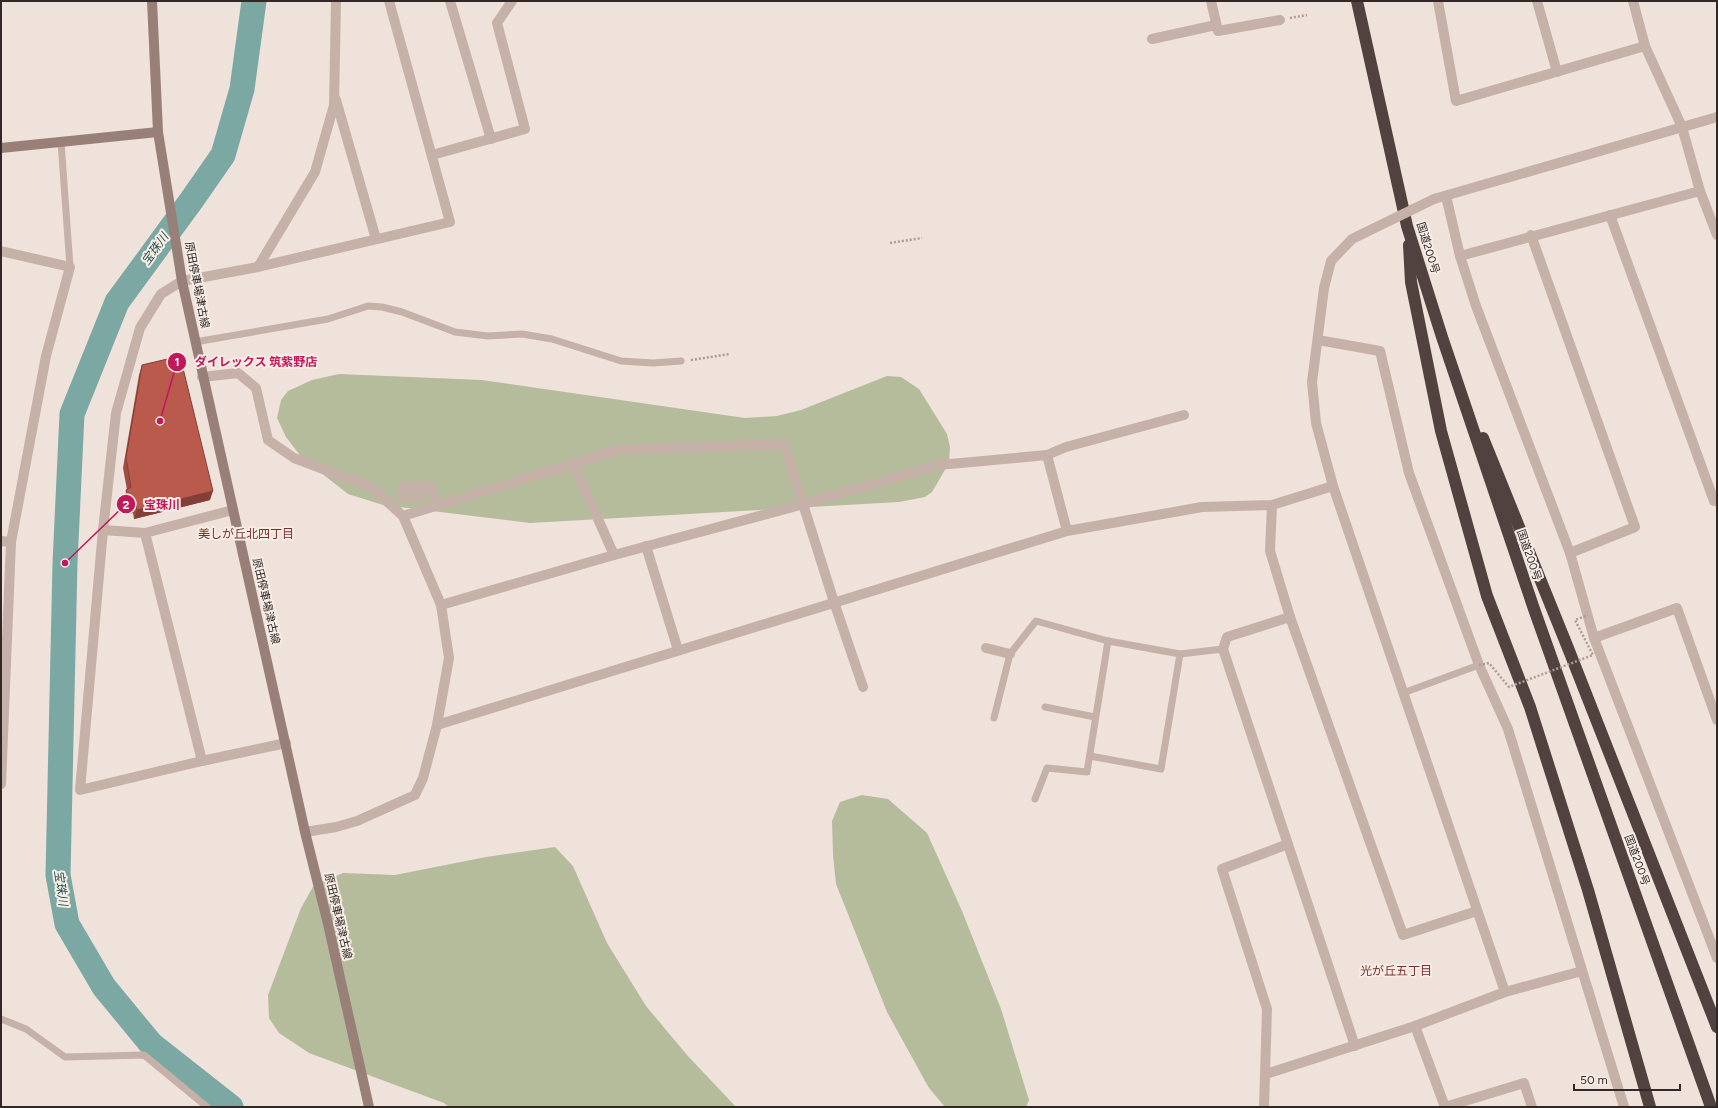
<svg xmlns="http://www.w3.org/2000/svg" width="1718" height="1108" viewBox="0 0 1718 1108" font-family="Figtree,'Noto Sans JP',sans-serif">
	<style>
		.green { fill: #b5bc9c }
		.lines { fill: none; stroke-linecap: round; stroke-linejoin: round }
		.river { stroke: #7ca8a4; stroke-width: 25 }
		.path { stroke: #b09b92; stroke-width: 2.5; stroke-dasharray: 2 2; stroke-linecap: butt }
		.lane { stroke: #c5b1a7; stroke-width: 7 }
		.street { stroke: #c5b1a7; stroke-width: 10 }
		.secondary { stroke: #988079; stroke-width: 10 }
		.highway { stroke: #52423f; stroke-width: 12 }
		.path-bridge { stroke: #b09b92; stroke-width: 2.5; stroke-dasharray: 2 2; stroke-linecap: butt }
		.street-bridge { stroke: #c5b1a7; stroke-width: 10 }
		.wall { fill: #9f4d42 }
		.shaded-wall { fill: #823f36 }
		.building { fill: #b95a4d; stroke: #823f36 }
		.labels { text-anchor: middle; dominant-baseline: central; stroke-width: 4; stroke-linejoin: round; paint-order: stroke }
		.street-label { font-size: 11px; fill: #322927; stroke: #f7ede6 }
		.water-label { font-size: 12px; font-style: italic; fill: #214f4c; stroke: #f7ede6 }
		.neighbourhood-label { font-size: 12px; fill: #793129; stroke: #f7ede6 }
		.leader { fill: none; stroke: #c2185b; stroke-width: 1.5 }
		.callout-dot { fill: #c2185b; stroke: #f7ede6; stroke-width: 1.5 }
		.mark-label { font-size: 12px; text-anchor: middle; font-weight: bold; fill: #fff }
		.callout-label { font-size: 12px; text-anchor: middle; font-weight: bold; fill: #c2185b; stroke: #f7ede6; stroke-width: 4; stroke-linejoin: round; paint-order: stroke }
	</style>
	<rect width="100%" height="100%" fill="#eee2da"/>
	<g class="green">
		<polygon points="339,374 482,380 745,418 777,416 801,410 887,376 901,377 919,389 947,434 950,447 949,463 932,492 925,497 899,502 530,523 383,505 348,494 302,458 286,437 277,418 281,400 288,391 312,380"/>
		<polygon points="862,795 888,799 927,833 962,911 1001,1009 1029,1100 1026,1107 945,1107 929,1088 887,1012 836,884 833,855 832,821 840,802"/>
		<polygon points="555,847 573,866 607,943 646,1006 687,1055 736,1107 449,1107 444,1103 309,1053 279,1033 269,1018 268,995 301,908 314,885 343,873 395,875 486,857"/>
	</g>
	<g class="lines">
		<polyline class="river" points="231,1107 151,1044 104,987 67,924 58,875 65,563 72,414 117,302 191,201 223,155 242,89 254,1"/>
		<g class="path">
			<polyline points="1290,18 1307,15"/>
			<polyline points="890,243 922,238"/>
			<polyline points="691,360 730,354"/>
		</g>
		<g class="lane">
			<polyline points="61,142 70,267"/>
			<polyline points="195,342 328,319 368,306 382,307 402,312 455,332 488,336 522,334 552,339 621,361 653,363 681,361"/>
			<polyline points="1403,693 1479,665"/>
			<polyline points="1045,707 1095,717"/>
			<polyline points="994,718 1010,654 1036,621 1108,641 1180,654 1223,649"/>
			<polyline points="1090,756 1161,769 1180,654"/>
			<polyline points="1035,799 1047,768 1087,772 1108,641"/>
			<polyline points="1,1019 26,1029 65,1057 144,1055 207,1107"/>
		</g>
		<g class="street">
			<polyline points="450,1 491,139"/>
			<polyline points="1211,1 1218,31 1280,20"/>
			<polyline points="1438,1 1456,101 1645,46"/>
			<polyline points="1537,1 1557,72"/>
			<polyline points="1633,1 1645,46 1682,127 1700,191 1717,235"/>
			<polyline points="1152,39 1216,25"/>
			<polyline points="336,100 376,239"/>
			<polyline points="432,155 525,129 497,23 512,1"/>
			<polyline points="1700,191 1460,256 1476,306 1570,553 1594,638 1717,958"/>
			<polyline points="1446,196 1460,256"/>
			<polyline points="1434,199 1717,117"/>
			<polyline points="1610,215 1714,501 1717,500"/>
			<polyline points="1531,235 1635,527 1570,553"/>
			<polyline points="1,251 70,267 46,356 11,542 1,784"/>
			<polyline points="258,267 315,172 334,105 336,1"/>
			<polyline points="1324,288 1312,382 1316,423 1333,486 1505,992"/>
			<polyline points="1318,340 1380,351 1409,473 1479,665 1508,729 1624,1107"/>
			<polyline points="202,377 238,373 256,388 268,440 294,458 371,487 403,516 441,605 449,658 437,725 423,778 415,795 357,821 336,827 305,832"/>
			<polyline points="574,465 614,555"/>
			<polyline points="422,486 421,497 403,497 404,486 431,487 438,505"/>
			<polyline points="1272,505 1270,551 1290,617 1403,935 1477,911"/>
			<polyline points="403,516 618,450 784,444 834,602 863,687"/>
			<polyline points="103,530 145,533 233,510"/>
			<polyline points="1067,531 1047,455 1066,447 1184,415"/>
			<polyline points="145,533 202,761"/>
			<polyline points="1,541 11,542"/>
			<polyline points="646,546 678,650"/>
			<polyline points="441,605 614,555 804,504 939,465 1047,455"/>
			<polyline points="1290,617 1227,637 1223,649 1355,1046"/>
			<polyline points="1594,638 1677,608 1717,720"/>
			<polyline points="986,648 1010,654"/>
			<polyline points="437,725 1067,531 1202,507 1272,505 1333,486"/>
			<polyline points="286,743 202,761 80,790 103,530 116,413 140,328 161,294 182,281 258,267 450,222 389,1"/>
			<polyline points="1415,1026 1445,1107"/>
			<polyline points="1266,1074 1415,1026 1505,992 1582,971"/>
			<polyline points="1264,1107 1267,1009 1222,869 1288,844"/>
			<polyline points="1445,1107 1524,1083 1532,1107"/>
		</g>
		<g class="secondary">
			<polyline points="152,1 158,132 182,281 305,832 328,924 369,1107"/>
			<polyline points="1,148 158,132"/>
		</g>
		<g class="highway">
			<polyline points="1357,1 1407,226 1442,337 1534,609 1711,1107"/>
			<polyline points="1409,245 1411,282 1441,431 1487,596 1530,707 1588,890 1650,1107"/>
			<polyline points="1483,438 1568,648 1717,1027"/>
		</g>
		<polyline class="path-bridge" points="1479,665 1489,663 1509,687 1593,655 1575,620 1588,615"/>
		<polyline class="street-bridge" points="1324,288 1331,261 1352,239 1434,199"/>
	</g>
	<polygon class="wall" points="142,365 210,500 134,519 133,513 126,514 123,499 127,490 123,468 139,375"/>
	<g class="shaded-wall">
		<polygon points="213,491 210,500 134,519 137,510"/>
		<polygon points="136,504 133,513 126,514 130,505"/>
	</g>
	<polygon class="building" points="180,356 213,491 137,510 136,504 130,505 126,490 131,487 126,458 142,365"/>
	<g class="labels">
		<g class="street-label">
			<text transform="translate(1428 248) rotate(73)">国道200号</text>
			<text transform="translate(197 285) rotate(79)">原田停車場津古線</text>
			<text transform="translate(1529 555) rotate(71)">国道200号</text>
			<text transform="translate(266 601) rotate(77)">原田停車場津古線</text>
			<text transform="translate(1637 860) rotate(70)">国道200号</text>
			<text transform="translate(338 916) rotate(77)">原田停車場津古線</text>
		</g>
		<g class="water-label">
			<text transform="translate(155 249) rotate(-54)">宝珠川</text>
			<text transform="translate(61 888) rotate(82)">宝珠川</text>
		</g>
		<g class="neighbourhood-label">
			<text x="246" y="534">美しが丘北四丁目</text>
			<text x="1396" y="971">光が丘五丁目</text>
		</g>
	</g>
	<path class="leader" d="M160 421L177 362M65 563L126 504"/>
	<g class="callout-dot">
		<circle cx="160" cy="421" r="4"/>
		<circle cx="65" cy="563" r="4"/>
		<circle cx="177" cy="362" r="10"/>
		<circle cx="126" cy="504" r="10"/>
	</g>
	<g class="mark-label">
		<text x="177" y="366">1</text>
		<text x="126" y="509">2</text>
	</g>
	<g class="callout-label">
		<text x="256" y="366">ダイレックス 筑紫野店</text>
		<text x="162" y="509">宝珠川</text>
	</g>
	<rect width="1718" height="1108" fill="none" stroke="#322927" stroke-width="4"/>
	<path d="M1574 1084v6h106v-6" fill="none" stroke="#322927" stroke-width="2"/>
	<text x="1580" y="1084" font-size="12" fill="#322927" stroke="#f7ede6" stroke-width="3" paint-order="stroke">50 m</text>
</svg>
